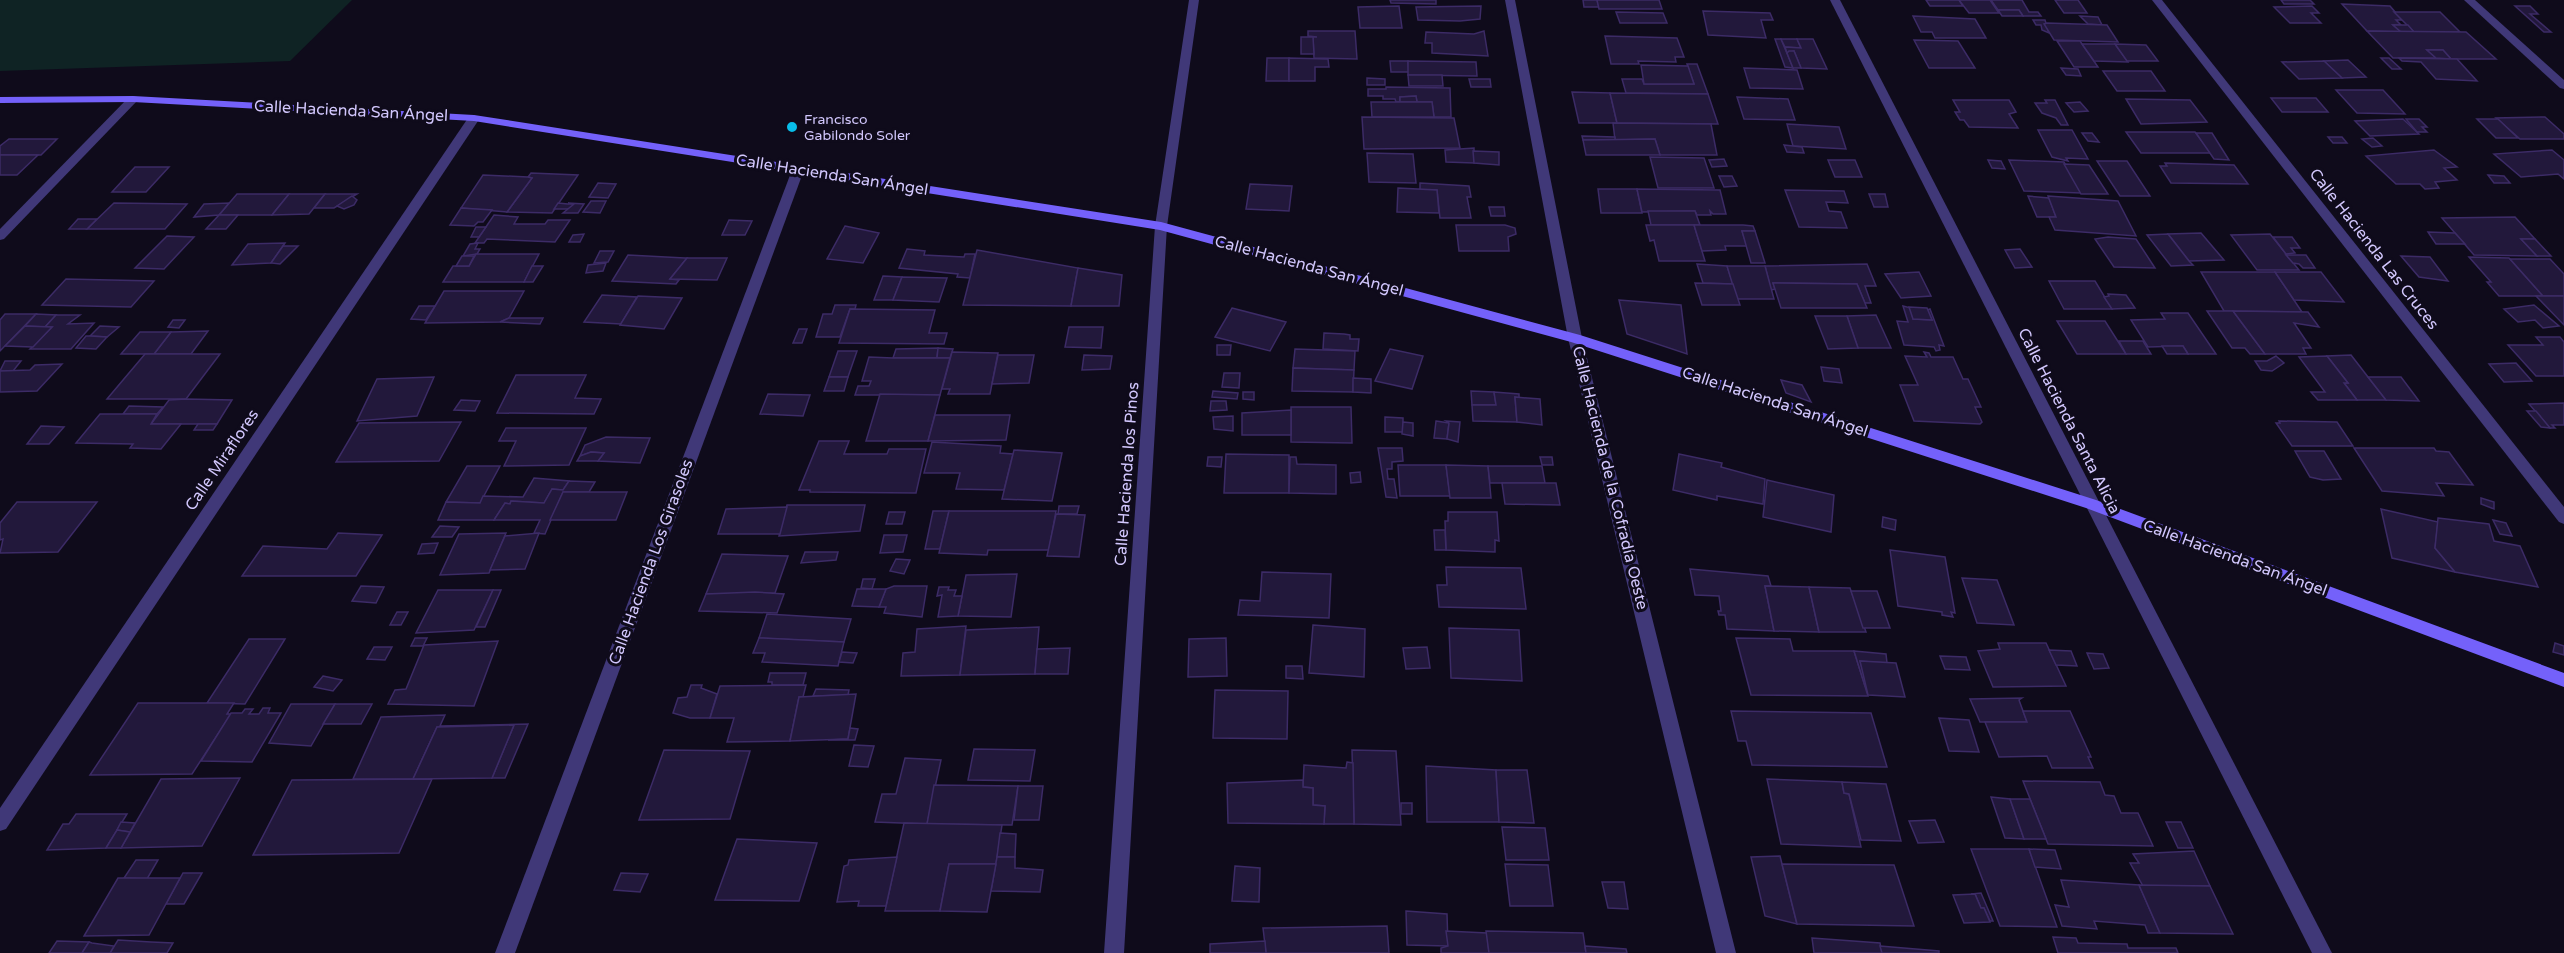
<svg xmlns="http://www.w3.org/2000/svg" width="2564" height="953" viewBox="0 0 2564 953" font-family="'Varela Round',sans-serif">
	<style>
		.green { fill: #0f2324 }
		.building { fill: #22183b; stroke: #3c2b66; stroke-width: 1.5 }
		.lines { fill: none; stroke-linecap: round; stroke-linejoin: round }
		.street { fill: #403878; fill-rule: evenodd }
		.secondary { fill: #7461fa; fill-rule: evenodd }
		.poi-dot { fill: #08bde9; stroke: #0f0b1b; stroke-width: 2 }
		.labels { text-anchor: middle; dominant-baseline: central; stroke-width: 6; stroke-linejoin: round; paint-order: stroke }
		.far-poi-label { font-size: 14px; fill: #d2c7fd; stroke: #0f0b1b; text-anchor: start }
		.street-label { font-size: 16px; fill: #d2c7fd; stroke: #0f0b1b }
	</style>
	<rect width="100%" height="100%" fill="#0f0b1b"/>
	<polygon class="green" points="0,0 352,0 290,61 0,71"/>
	<g class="building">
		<polygon points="1390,0 1436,0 1436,4 1391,3"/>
		<polygon points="1583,0 1597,0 1599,7 1584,7"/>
		<polygon points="1597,0 1659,0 1662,9 1599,9"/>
		<polygon points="1926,0 1959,0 1963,6 1930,6"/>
		<polygon points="1959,0 1990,0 1999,13 1969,13"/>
		<polygon points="1991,0 2022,0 2029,12 2038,12 2041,16 2023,16 2019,10 1998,10"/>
		<polygon points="2055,0 2078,0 2087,13 2064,13"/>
		<polygon points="2281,0 2310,0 2314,4 2284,4"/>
		<polygon points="2342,4 2390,6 2402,20 2396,20 2401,25 2393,25 2401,32 2367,31"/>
		<polygon points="1399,6 1402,28 1360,28 1358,7"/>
		<polygon points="1481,6 1480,19 1460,21 1418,20 1416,7"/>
		<polygon points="2312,6 2319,13 2311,13 2321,23 2290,23 2274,7"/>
		<polygon points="2515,6 2530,6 2538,14 2530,14 2551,32 2544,32"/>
		<polygon points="1998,10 2019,10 2023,16 2002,16"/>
		<polygon points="1703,11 1770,13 1773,20 1761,20 1766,38 1708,35"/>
		<polygon points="1616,12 1663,13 1667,23 1620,23"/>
		<polygon points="2394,12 2440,12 2460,32 2414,32"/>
		<polygon points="1913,16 1975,19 1986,38 1935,38 1932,32 1921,32"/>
		<polygon points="2080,16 2098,17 2102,25 2088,24"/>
		<polygon points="2033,20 2045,20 2049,33 2042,30 2041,25 2036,25"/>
		<polygon points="2047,23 2107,25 2118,42 2054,40 2044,24"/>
		<polygon points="2393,25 2408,25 2414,32 2401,32"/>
		<polygon points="1308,31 1355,31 1357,59 1314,58 1313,37 1317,37 1308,36"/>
		<polygon points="1484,31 1488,56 1432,53 1432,43 1425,43 1426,32 1474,34"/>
		<polygon points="2367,31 2466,32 2496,59 2451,59 2443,50 2427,50 2436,58 2393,58"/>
		<polygon points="1605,36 1677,38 1684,57 1675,57 1676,62 1638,61 1639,64 1611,64"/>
		<polygon points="1301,37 1313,37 1314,54 1301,54"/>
		<polygon points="1775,39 1781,39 1793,68 1785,67"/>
		<polygon points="1781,39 1797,39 1801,48 1785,47"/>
		<polygon points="1797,39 1813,39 1827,69 1801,68 1794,51 1787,53 1785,47 1801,48"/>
		<polygon points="1914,40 1958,41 1975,68 1929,68"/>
		<polygon points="2057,41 2080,41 2098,67 2074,67"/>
		<polygon points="2082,44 2115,44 2128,62 2094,61"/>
		<polygon points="2115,44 2146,45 2158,61 2127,61"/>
		<polygon points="2427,50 2443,50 2451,59 2436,58"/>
		<polygon points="1789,51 1794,51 1801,68 1793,68 1787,53"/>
		<polygon points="1267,58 1289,58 1289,81 1266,81"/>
		<polygon points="1289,58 1328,59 1329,67 1315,67 1315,81 1289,81"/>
		<polygon points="2381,58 2389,58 2401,69 2392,69"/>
		<polygon points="2399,58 2457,59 2477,81 2436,79 2421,62 2402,61"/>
		<polygon points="2348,60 2366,77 2342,78 2324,61"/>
		<polygon points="1390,61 1408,61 1409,72 1391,72"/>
		<polygon points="1408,61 1476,62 1477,76 1408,75"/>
		<polygon points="2324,61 2342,78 2299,79 2282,62"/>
		<polygon points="1687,64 1697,64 1708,94 1626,93 1622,79 1642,79 1644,84 1694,84"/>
		<polygon points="1641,65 1688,66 1694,84 1644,84"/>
		<polygon points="1744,68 1797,70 1803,89 1750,88"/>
		<polygon points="2061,68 2078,69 2081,76 2066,75"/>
		<polygon points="2103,71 2151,71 2165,91 2117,91"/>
		<polygon points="1408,75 1442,75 1443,86 1409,86"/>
		<polygon points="1367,78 1385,79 1385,85 1367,85"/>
		<polygon points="1469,79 1490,79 1491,87 1471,87"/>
		<polygon points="1386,87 1450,88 1451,117 1434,117 1432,102 1417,102 1416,96 1400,97 1400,102 1396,102 1395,99 1383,99 1383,96 1368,96 1368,89 1386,89"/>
		<polygon points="2336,90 2383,90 2405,114 2357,113"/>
		<polygon points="1572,92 1610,93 1617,123 1579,123"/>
		<polygon points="1610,93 1708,94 1718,124 1617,123"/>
		<polygon points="1416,96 1417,102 1400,102 1400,97"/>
		<polygon points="1737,97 1788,99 1795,120 1744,119"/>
		<polygon points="2271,98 2316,98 2328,112 2282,112"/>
		<polygon points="2126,99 2190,100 2207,122 2141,124"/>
		<polygon points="1953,100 2009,100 2016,112 2009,114 2018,128 1969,127 1964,120 1960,120 1955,112 1960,112"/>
		<polygon points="2045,100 2055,100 2068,125 2061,125 2056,118 2042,113 2035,103 2047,103"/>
		<polygon points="1371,102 1432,102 1434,117 1372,117"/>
		<polygon points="2080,102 2088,111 2074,112 2066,103"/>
		<polygon points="1362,117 1454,118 1460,148 1364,149"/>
		<polygon points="2545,117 2564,134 2564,139 2520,139 2496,118"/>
		<polygon points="2403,119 2419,134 2370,136 2355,121"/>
		<polygon points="2406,119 2419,119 2427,127 2422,127 2427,132 2417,132"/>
		<polygon points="2477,119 2498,119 2518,138 2496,138"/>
		<polygon points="1613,123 1711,124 1717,155 1660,155 1655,139 1615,140"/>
		<polygon points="1787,124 1839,127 1846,149 1793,146"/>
		<polygon points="2038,130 2072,130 2088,159 2066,158 2068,161 2052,157"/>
		<polygon points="2126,132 2195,132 2211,153 2141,153"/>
		<polygon points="2082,133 2092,133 2099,142 2088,141"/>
		<polygon points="2196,133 2212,133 2229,160 2214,159"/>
		<polygon points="1582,136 1615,137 1615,140 1583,140"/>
		<polygon points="2328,137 2342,137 2347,143 2333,143"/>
		<polygon points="2373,138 2382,146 2372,147 2362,139"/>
		<polygon points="9,139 57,139 41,155 0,155 0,146"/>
		<polygon points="1655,139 1660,155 1586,155 1583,140"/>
		<polygon points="1784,145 1802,147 1804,153 1787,152"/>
		<polygon points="1474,148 1474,163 1446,162 1445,150"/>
		<polygon points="2434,150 2457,167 2444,168 2457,180 2435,182 2439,188 2425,189 2420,184 2396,184 2366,156"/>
		<polygon points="2552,150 2564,160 2564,179 2558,174 2521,177 2494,154"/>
		<polygon points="1473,151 1499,152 1499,165 1474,163"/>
		<polygon points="1367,153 1413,154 1416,183 1369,182"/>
		<polygon points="0,155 38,155 17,175 0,175"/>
		<polygon points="1650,157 1704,158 1714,188 1658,188"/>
		<polygon points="1724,159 1727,166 1712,167 1709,160"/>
		<polygon points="1828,160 1855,160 1862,177 1835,177"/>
		<polygon points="1988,160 2001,161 2005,169 1992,168"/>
		<polygon points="2009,160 2064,162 2081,193 2024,191"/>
		<polygon points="2097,161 2127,161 2150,196 2120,196"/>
		<polygon points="2165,163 2234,165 2248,184 2171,183 2160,166 2167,166"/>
		<polygon points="2064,164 2089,165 2108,194 2081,194"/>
		<polygon points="135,167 169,167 146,192 112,192"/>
		<polygon points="531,173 578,175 552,213 507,212 532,178 528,177"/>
		<polygon points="483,175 528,177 532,178 507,212 461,208"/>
		<polygon points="2488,175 2504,176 2510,183 2494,183"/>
		<polygon points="1719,176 1732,176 1737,186 1724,187"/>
		<polygon points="598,183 616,184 608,198 589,197"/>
		<polygon points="1420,183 1469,186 1471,197 1467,197 1471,218 1440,218 1437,190 1420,190"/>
		<polygon points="1250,184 1292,186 1289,211 1246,209"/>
		<polygon points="1398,188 1437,190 1439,213 1397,212"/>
		<polygon points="1598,189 1637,189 1642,213 1601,213"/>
		<polygon points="1637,189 1720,190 1726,214 1713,214 1710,211 1711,215 1697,215 1695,211 1642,212"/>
		<polygon points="1785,190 1844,191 1848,203 1826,202 1829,211 1841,212 1847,228 1799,227"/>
		<polygon points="237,194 289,194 272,215 219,215"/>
		<polygon points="289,194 325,194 309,214 272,215"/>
		<polygon points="325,194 357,194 334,208 314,208"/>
		<polygon points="1869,194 1885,194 1888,207 1874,207"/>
		<polygon points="352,196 357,200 354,205 344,209 337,206"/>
		<polygon points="2028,196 2049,198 2056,217 2037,217"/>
		<polygon points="2048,196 2118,201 2136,236 2055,230 2049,217 2056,217"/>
		<polygon points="591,201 606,201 600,213 583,212"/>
		<polygon points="114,203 187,204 165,229 87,229"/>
		<polygon points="229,203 219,215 194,217 204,204"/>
		<polygon points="558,203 568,204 574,204 571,209 554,209"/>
		<polygon points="568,203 584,204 578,213 563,213 574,204"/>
		<polygon points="1489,207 1504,207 1505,216 1491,216"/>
		<polygon points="461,208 492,210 483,222 478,222 474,226 450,225"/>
		<polygon points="1648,211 1695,211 1700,225 1651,225"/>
		<polygon points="219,215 238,215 226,229 206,229"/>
		<polygon points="494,215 518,217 514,224 545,224 548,220 570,220 555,242 487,239 484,243 475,243"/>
		<polygon points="2515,217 2535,239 2521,239 2537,256 2474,255 2442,218"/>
		<polygon points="78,219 97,219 87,229 69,229"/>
		<polygon points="729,220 752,221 745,235 722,235"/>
		<polygon points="1456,225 1505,225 1515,228 1516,234 1508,237 1509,251 1459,251"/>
		<polygon points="1646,225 1694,225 1705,261 1659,261 1654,240 1650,241"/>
		<polygon points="1694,225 1743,225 1753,226 1755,231 1742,231 1747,246 1725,246 1726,250 1702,251"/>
		<polygon points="845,226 879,233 863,263 827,259"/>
		<polygon points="476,227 486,227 479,237 471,237"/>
		<polygon points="1742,231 1755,231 1765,263 1751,263"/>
		<polygon points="2428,232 2455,233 2465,244 2436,244"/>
		<polygon points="2201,233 2224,260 2189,261 2168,234"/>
		<polygon points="584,234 580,242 569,242 573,235"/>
		<polygon points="2168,234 2189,261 2193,265 2171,266 2147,235"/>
		<polygon points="2270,234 2286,254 2299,270 2257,270 2231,235"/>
		<polygon points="167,236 194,237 164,269 135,268"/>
		<polygon points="2108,237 2136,239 2155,268 2114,267 2095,239"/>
		<polygon points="2273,237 2292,237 2300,248 2291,248 2295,253 2286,254"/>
		<polygon points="2521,239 2535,239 2551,256 2537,256"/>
		<polygon points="285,243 271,263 232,265 248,244"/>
		<polygon points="478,243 475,249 480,249 477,254 463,256 470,244"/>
		<polygon points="283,246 298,246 280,264 271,263"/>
		<polygon points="907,249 925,251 924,255 964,257 965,254 975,254 970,278 957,277 958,274 899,268"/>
		<polygon points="2020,249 2032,267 2015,268 2005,250"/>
		<polygon points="977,250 1078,268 1071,306 963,305"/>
		<polygon points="600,251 614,251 608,262 594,263"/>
		<polygon points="476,254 539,254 524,282 443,282 453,266 469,266"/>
		<polygon points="628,255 685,258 687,258 670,279 679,280 676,284 612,281"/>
		<polygon points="2286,255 2306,255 2315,268 2303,268 2299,264 2293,263"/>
		<polygon points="462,256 474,256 469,266 456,266"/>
		<polygon points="2401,256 2430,257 2448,281 2419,277"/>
		<polygon points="2469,257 2509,258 2543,296 2499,296 2487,282 2491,282"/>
		<polygon points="687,258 727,258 717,280 670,279"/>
		<polygon points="2510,259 2550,259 2564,274 2564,296 2543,296"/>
		<polygon points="606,263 603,271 586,273 588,265"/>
		<polygon points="1697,264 1727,266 1733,284 1703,283"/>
		<polygon points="1867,264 1876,286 1865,286 1871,303 1865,303 1857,284 1773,283 1775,289 1771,290 1765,266"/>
		<polygon points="532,266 543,266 533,282 524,282"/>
		<polygon points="1727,266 1765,266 1774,299 1737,299"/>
		<polygon points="1078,268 1122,275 1119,306 1071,306"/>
		<polygon points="1919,272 1931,296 1901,298 1885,274"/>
		<polygon points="2201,272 2275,272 2302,312 2224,311"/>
		<polygon points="2275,272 2321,272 2344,302 2294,300"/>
		<polygon points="883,276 902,277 893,300 874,300"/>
		<polygon points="902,277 947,278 939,302 893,300"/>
		<polygon points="66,279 154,281 131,307 42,305"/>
		<polygon points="2049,281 2095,281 2112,309 2064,309"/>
		<polygon points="1695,283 1733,284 1740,305 1702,305"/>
		<polygon points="1773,283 1857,284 1867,308 1781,308"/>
		<polygon points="444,291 524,291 509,318 500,322 425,323"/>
		<polygon points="2108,294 2126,295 2135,308 2112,309 2104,297 2109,296"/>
		<polygon points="602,295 637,297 621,324 584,322"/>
		<polygon points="638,296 682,298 664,329 620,325"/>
		<polygon points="2536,296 2564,296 2564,325"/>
		<polygon points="1619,300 1681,305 1687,354 1627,334"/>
		<polygon points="835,305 856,305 855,309 850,309 840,337 816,337 823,314 832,314"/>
		<polygon points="2534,305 2559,326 2543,328 2535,320 2518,322 2504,309"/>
		<polygon points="419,306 435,306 426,320 411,319"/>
		<polygon points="1903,306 1911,308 1913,319 1932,320 1927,310 1930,309 1944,346 1939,345 1940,350 1936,351 1934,347 1904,345 1897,321 1908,322"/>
		<polygon points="1909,307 1927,308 1932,320 1913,319"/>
		<polygon points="1232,308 1286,322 1270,351 1215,337"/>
		<polygon points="850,309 935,310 929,333 947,333 944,344 839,343"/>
		<polygon points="2207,311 2233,311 2265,354 2250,354 2245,348 2232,348"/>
		<polygon points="2233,311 2308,312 2319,327 2294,323 2311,348 2303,348 2306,354 2265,354"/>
		<polygon points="2161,313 2188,313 2216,354 2188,354 2183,346 2148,347 2131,320 2165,319"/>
		<polygon points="5,314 36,314 0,351 0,320"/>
		<polygon points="36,314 56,315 45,327 25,326"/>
		<polygon points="56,315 80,315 68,324 94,323 71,349 30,349 52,327 45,327"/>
		<polygon points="1876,315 1891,348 1858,348 1847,316"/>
		<polygon points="1815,316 1847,316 1858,348 1828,349"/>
		<polygon points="509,318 543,318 540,324 500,322"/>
		<polygon points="173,320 185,320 179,328 168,327"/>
		<polygon points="2057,321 2105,321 2126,354 2077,354"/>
		<polygon points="25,326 52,327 33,347 5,346"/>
		<polygon points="100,326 119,327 107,337 90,336"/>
		<polygon points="1069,327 1103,327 1101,348 1065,347"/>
		<polygon points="799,329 807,329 802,343 793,343"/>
		<polygon points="208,331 191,354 154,354 171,332"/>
		<polygon points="140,332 171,332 154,354 121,354"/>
		<polygon points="1324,333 1344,334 1350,335 1350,339 1359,339 1358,351 1323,349"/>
		<polygon points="86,336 90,336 107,337 96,349 76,348"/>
		<polygon points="2536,337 2560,337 2564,342 2564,376 2536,376 2508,345 2543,345"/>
		<polygon points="2119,341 2143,341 2151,354 2126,354"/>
		<polygon points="1217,345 1231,345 1230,355 1217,355"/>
		<polygon points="2162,346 2183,346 2188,354 2167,354"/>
		<polygon points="938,348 937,358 893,358 896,349"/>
		<polygon points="938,348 953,349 950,358 937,358"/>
		<polygon points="1295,349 1355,351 1354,370 1293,368"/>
		<polygon points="1390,349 1423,356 1412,389 1375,381"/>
		<polygon points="838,351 857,351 848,377 829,377"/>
		<polygon points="952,352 998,353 990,394 948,394 950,389 942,389"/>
		<polygon points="1924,352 1929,353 1931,357 1953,357 1963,379 1968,379 1981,407 1975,407 1982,422 1980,424 1914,421 1900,385 1918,385 1905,356 1927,357"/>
		<polygon points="145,354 220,354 186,399 107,399"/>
		<polygon points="998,355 1034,355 1029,383 992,384"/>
		<polygon points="1084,355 1112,356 1110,369 1082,370"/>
		<polygon points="2351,355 2368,377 2386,400 2357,400 2344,383 2348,383 2327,356"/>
		<polygon points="2276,356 2284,363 2272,371 2261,370 2255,361 2267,361"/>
		<polygon points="2327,356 2348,383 2344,383 2357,400 2318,400 2311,392 2325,392 2299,357"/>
		<polygon points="869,357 893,358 950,358 940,395 855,395 858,386 869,386 871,381 862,381"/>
		<polygon points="5,361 21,361 13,371 0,371"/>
		<polygon points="2516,363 2532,381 2504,382 2489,364"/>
		<polygon points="62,364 37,391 0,392 0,371 30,370 35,365"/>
		<polygon points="1821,367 1839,369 1842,383 1824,381"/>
		<polygon points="1293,368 1354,370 1353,392 1292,391"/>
		<polygon points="1224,373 1240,373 1239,388 1222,387"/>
		<polygon points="516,375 586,375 575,398 601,399 594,414 497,413"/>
		<polygon points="434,377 417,416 357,421 377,379"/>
		<polygon points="829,377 848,377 844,391 824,391"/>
		<polygon points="2368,377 2401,377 2419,401 2386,400"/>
		<polygon points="1353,378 1371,379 1371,393 1353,392"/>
		<polygon points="1781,380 1802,385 1811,402 1786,393"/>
		<polygon points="1213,391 1238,393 1237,399 1212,397"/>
		<polygon points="1471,391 1494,392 1496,405 1472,405"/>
		<polygon points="1243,392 1254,392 1254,400 1243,399"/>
		<polygon points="1494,392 1519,394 1519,398 1515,397 1517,422 1473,421 1472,405 1496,405"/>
		<polygon points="768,394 810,395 803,416 760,414"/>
		<polygon points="880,394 940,395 928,441 866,441"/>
		<polygon points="1515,397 1540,399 1542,425 1517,422"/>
		<polygon points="169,400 186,399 232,400 217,424 151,424"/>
		<polygon points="461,400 480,401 475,411 454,410"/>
		<polygon points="1211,401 1226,401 1227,410 1210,411"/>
		<polygon points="2564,403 2564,425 2552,425 2555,428 2550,428 2529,404"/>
		<polygon points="129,406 163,407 157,414 123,414"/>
		<polygon points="1291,407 1351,407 1352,443 1291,442"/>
		<polygon points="1291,410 1291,435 1242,435 1242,413"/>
		<polygon points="2527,411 2536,411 2550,428 2541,427"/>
		<polygon points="100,414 157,414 151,424 181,424 161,449 130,448 133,444 76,443"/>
		<polygon points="935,415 1010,415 1006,440 928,441"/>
		<polygon points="1233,416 1233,431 1214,429 1213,417"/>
		<polygon points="1385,417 1403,418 1403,432 1385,432"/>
		<polygon points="1436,421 1449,423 1447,439 1434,438"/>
		<polygon points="1446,421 1460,422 1458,442 1447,439 1449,423"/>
		<polygon points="2279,421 2337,422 2353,446 2292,446 2276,423 2280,423"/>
		<polygon points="461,422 439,461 336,462 359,423"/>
		<polygon points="1403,422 1413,423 1413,436 1402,434"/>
		<polygon points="198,424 217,424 213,430 194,430"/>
		<polygon points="41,426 64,427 49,444 27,444"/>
		<polygon points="506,428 586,428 569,465 504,466 516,441 499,441"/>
		<polygon points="606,437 650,438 640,463 598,461 604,453 591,452 580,456 585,445"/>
		<polygon points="819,441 849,441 844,454 887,454 889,449 926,449 916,493 810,492 810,490 799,490"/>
		<polygon points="932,442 1001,446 1000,453 1013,454 1004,490 956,489 960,473 924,473"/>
		<polygon points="1378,448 1402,448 1403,461 1392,462 1392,469 1387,469 1388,479 1394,479 1397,498 1386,497"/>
		<polygon points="2354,448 2434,448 2436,451 2449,452 2473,485 2436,483 2444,496 2382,491"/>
		<polygon points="1014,450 1062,453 1052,501 1002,499"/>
		<polygon points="2295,451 2324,451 2341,479 2323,480 2310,477"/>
		<polygon points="591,452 604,453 598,461 577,461 580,456"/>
		<polygon points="1226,454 1289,455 1289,493 1224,493"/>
		<polygon points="1679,454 1722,463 1721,467 1765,479 1763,504 1717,496 1717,500 1673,490"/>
		<polygon points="1208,457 1222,457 1221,467 1207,466"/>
		<polygon points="1290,457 1296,457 1297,464 1336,465 1336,494 1289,493"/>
		<polygon points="1540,457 1552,457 1553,465 1542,465"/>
		<polygon points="1398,465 1446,465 1450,496 1400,496"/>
		<polygon points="1446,465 1488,466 1491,498 1450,498"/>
		<polygon points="467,466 500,466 480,503 446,502"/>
		<polygon points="1488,466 1542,466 1545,483 1490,483"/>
		<polygon points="1360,472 1361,482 1351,483 1350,473"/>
		<polygon points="534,478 569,481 563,490 552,489 544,503 511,501 510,504 505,503 494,520 438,520 446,502 480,503 483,496 523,497"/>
		<polygon points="1767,480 1834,495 1831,532 1763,517"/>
		<polygon points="569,481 595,482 589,492 563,492 545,534 534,533 540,520 494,520 505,503 510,504 511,501 544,503 552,489 563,490"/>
		<polygon points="1502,483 1556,483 1560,505 1505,504"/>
		<polygon points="563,492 627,492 616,520 550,520"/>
		<polygon points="2481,498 2494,502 2494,509 2481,504"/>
		<polygon points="17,502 97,502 58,552 0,553 3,539 0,540 0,523"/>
		<polygon points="787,505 865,505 860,531 779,536"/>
		<polygon points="1059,506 1079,506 1077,514 1058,514"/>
		<polygon points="787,507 780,534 718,534 726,509"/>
		<polygon points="2381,509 2438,522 2435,548 2455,572 2392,558"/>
		<polygon points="933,511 949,511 940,549 925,549"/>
		<polygon points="949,511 1056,511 1049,550 988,550 987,555 939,553"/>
		<polygon points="889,512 905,512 902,524 886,524"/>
		<polygon points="1448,512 1497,512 1499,541 1495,540 1495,552 1446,550 1445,521 1448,521"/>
		<polygon points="1056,514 1085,515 1079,557 1047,556"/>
		<polygon points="1883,517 1896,520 1895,530 1882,527"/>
		<polygon points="2438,518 2489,524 2494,541 2520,546 2538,587 2455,572 2435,548"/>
		<polygon points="2493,520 2506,523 2512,536 2500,534"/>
		<polygon points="440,526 459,527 452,537 432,537"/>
		<polygon points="1434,530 1445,530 1446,550 1435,550"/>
		<polygon points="338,533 382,535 356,576 242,576 263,546 327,549"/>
		<polygon points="506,533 489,573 440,575 459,534"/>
		<polygon points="539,533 525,569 490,570 505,536"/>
		<polygon points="884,535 907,535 903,552 880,553"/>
		<polygon points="438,543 434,553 418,554 422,544"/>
		<polygon points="1890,550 1945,557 1955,613 1951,612 1953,617 1942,615 1942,612 1898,606"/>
		<polygon points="805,552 838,552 836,560 801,563"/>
		<polygon points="722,554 788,556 775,593 706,594"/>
		<polygon points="896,559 910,560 904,574 890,571"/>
		<polygon points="1446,567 1521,568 1526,609 1439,607 1437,585 1447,585"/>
		<polygon points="1690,569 1768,576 1771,586 1765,586 1774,631 1727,629 1725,615 1719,615 1718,611 1721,611 1719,596 1695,595"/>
		<polygon points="1262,572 1331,574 1329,618 1238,615 1240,600 1260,601"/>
		<polygon points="1017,574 1011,617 958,616 966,575"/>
		<polygon points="1962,578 1997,580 2014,625 1977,623"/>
		<polygon points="863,579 875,579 872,589 861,588"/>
		<polygon points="361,586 384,587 376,603 352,601"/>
		<polygon points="894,586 927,586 922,617 884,613 886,607 879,607 886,589"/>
		<polygon points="1765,586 1809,587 1819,632 1774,631"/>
		<polygon points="939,587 949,587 948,590 956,590 954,596 962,596 958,616 938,617 942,595 937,596"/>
		<polygon points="1809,587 1850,588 1866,632 1819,632"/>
		<polygon points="857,589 886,589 879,607 852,606"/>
		<polygon points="438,590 493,590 474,630 416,633"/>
		<polygon points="493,590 501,590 485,627 476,627"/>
		<polygon points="1851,591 1877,591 1890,628 1863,628"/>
		<polygon points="755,592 784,594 777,613 699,611 706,594"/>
		<polygon points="397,612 408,612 401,625 390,625"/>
		<polygon points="767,614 851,619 844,642 759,638"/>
		<polygon points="1313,625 1365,629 1364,677 1309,673"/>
		<polygon points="966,626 960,675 901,676 903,653 915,652 917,629"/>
		<polygon points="1039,627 1035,674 960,675 966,630"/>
		<polygon points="1449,628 1519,630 1522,681 1451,678"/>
		<polygon points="415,638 427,638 423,646 411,646"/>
		<polygon points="759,638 763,638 844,642 838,666 762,662 765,653 753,653"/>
		<polygon points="1226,638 1227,676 1188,677 1189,639"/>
		<polygon points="1736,638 1790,639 1793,651 1854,651 1868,696 1751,695"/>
		<polygon points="249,639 285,639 245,704 207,703"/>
		<polygon points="498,641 474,706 388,704 395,690 406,689 424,645"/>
		<polygon points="1998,643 2046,643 2066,686 1993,687 1978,651 2000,649"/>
		<polygon points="2555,643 2564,646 2564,655 2553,652"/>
		<polygon points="374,647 392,647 385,660 367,659"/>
		<polygon points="1427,647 1430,668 1406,669 1403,648"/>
		<polygon points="1070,648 1068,674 1035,674 1037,649"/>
		<polygon points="2049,650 2071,651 2077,666 2056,665"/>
		<polygon points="1854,651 1886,654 1887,663 1860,661 1868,687 1865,686"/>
		<polygon points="842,652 857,653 853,663 839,662"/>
		<polygon points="2087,653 2103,654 2109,668 2094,669"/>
		<polygon points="1940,656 1966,657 1970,670 1945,669"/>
		<polygon points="1860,661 1896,663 1905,697 1868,695"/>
		<polygon points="1286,666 1302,666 1303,679 1286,678"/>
		<polygon points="770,673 806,673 803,685 772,685 772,682 768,682"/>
		<polygon points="323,676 342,680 333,691 314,687"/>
		<polygon points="691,685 702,685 701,688 717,694 710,718 690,718 673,713 678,698 687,697"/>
		<polygon points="806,685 803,697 799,697 790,741 727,742 734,718 710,718 720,686"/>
		<polygon points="816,689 849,690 848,695 813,696"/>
		<polygon points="1215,690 1288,691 1287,739 1213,738"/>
		<polygon points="856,694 848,739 790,741 799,697"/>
		<polygon points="2022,698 2019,700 2027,722 1980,722 1970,699"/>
		<polygon points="138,703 234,703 227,714 231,714 192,774 90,775"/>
		<polygon points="291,704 335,704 311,746 269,743"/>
		<polygon points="335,704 372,704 361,724 323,724"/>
		<polygon points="263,708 270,708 268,713 281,713 252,762 201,761 231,713 242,713 245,709 253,709 249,714 259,714"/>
		<polygon points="1731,711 1871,713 1887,767 1752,765 1746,741 1738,741"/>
		<polygon points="2023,711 2070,711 2091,757 2088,757 2093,768 2052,768 2047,756 1999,757 1985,722 2027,722"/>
		<polygon points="445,715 440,726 528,724 505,778 492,778 514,725 437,727 413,779 353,779 381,717"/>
		<polygon points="1939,718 1969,720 1979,752 1949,751"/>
		<polygon points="514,725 492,778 413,779 437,727"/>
		<polygon points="850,728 858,729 855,740 828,740 848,739"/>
		<polygon points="854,745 874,746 868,767 849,766"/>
		<polygon points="974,749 1035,750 1030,781 968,780"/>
		<polygon points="664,750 750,751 730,819 639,820"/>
		<polygon points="1352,750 1396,751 1401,825 1354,824"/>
		<polygon points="905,758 941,760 927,824 875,822 882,794 896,794"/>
		<polygon points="1347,762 1353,763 1354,824 1324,824 1325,806 1313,805 1313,788 1303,787 1304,765 1346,768"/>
		<polygon points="1426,766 1496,770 1499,822 1427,822"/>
		<polygon points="1496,770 1527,770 1534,823 1499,822"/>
		<polygon points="240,778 202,846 121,848 161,779"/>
		<polygon points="432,779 399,853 253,855 292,780"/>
		<polygon points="1767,779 1842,782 1844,793 1849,794 1861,847 1781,844"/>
		<polygon points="1303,780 1303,787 1313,788 1313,805 1325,806 1324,824 1228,823 1227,783"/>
		<polygon points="2023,781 2100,782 2105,795 2114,796 2121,813 2138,813 2153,846 2048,844"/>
		<polygon points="1842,782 1886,784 1901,841 1861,840 1849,794 1844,793"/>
		<polygon points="934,785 1018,786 1012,825 927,824"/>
		<polygon points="1018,786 1043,786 1039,820 1014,820"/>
		<polygon points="1991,797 2010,799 2024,839 2005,838"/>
		<polygon points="2010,799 2030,799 2046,839 2024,839"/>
		<rect x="1401" y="803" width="11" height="11"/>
		<polygon points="76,814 127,814 106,848 47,850 63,824 69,824"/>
		<polygon points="1935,820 1944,842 1918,843 1909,821"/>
		<polygon points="121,822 135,823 130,832 117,830"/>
		<polygon points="2166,822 2181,822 2193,848 2178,848"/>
		<polygon points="904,823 1002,825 996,864 949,864 940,911 885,911"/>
		<polygon points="1502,827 1545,828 1549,860 1506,860"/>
		<polygon points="117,830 130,832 121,848 106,848"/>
		<polygon points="1000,833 1016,834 1015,857 997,857"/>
		<polygon points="737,839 817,843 799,901 715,900"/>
		<polygon points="1971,849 2029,849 2057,927 2000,926"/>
		<polygon points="2029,849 2055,850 2061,869 2035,867"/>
		<polygon points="2194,851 2210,886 2143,886 2130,863 2139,863 2133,854"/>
		<polygon points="1780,856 1797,924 1765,916 1751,857"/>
		<polygon points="897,857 886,906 858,906 859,901 837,902 844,866 848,865 849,860"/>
		<polygon points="997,857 1015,857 1015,868 1043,870 1040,892 991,891"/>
		<polygon points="136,860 158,860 147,879 124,878"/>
		<polygon points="949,864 996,864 987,912 940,911"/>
		<polygon points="1505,864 1548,865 1553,906 1510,906"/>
		<polygon points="1782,864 1894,865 1914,926 1797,924"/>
		<polygon points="1235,866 1260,868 1259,902 1232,901"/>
		<polygon points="183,873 202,873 184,904 166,904"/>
		<polygon points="621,873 648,874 640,892 614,890"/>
		<polygon points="118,878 180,878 149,935 84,936"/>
		<polygon points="2061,880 2139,885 2160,933 2148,933 2145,925 2094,921 2097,929 2062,926 2055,905 2069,907"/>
		<polygon points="1602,882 1624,882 1628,909 1608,908"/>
		<polygon points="2139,885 2210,886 2233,934 2160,933"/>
		<polygon points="1981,893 1993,921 1990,921 1984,908 1981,908 1975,894 1971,894"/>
		<polygon points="1975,894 1981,908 1984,908 1990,922 1964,923 1953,895"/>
		<polygon points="1406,911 1447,914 1448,946 1407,945"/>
		<polygon points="1387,926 1389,953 1266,953 1263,928"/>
		<polygon points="1446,931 1487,933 1489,953 1441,953 1441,948 1448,946"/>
		<polygon points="1486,931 1583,933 1586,953 1489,953"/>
		<polygon points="2053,937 2076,938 2078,943 2127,944 2128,948 2176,948 2178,953 2058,953"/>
		<polygon points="1812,938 1880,943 1882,953 1814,953"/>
		<polygon points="118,940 151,942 173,943 167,953 110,953"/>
		<polygon points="57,941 89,942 82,953 49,953"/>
		<polygon points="1265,941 1266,953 1210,953 1210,944"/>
		<polygon points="89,942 92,943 114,946 110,953 82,953"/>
		<polygon points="1585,946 1626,949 1627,953 1586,953"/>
		<polygon points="1880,946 1939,951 1939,953 1882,953"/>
	</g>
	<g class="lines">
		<g class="street">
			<polygon points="1189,0 1199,0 1167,226 1124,953 1104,953 1155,226"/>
			<polygon points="1505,0 1515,0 1582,338 1736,953 1716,953 1568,338"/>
			<polygon points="1830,0 1840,0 2332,953 2312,953"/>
			<polygon points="2152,0 2162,0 2564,507 2564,524 2559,522"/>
			<polygon points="2464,0 2475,0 2564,80 2564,89 2560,88"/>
			<polygon points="133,96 137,97 137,101 4,239 0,240 0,229 129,97"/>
			<polygon points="474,115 480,118 6,829 0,831 0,808 468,118"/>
			<polygon points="798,166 804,170 515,953 495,953 792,170"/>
		</g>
		<polygon class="secondary" points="133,96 474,115 1161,222 1580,335 2096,500 2564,673 2564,687 2086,508 1571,342 1160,230 474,121 133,102 0,103 0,97"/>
	</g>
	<circle class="poi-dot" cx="792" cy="127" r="6"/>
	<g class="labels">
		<g class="far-poi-label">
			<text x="804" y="119">Francisco<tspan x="804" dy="16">Gabilondo Soler</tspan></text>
		</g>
		<g class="street-label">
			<text transform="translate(351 111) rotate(3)">Calle Hacienda San Ángel</text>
			<text transform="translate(832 175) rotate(9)">Calle Hacienda San Ángel</text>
			<text transform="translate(2374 249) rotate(52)">Calle Hacienda Las Cruces</text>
			<text transform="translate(1309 266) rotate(15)">Calle Hacienda San Ángel</text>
			<text transform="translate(1775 402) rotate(18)">Calle Hacienda San Ángel</text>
			<text transform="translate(2069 421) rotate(63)">Calle Hacienda Santa Alicia</text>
			<text transform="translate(222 460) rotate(-56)">Calle Miraflores</text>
			<text transform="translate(1127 474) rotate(-86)">Calle Hacienda los Pinos</text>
			<text transform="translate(1610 478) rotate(76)">Calle Hacienda de la Cofradía Oeste</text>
			<text transform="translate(2235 558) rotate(20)">Calle Hacienda San Ángel</text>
			<text transform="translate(651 562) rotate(-70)">Calle Hacienda Los Girasoles</text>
		</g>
	</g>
</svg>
